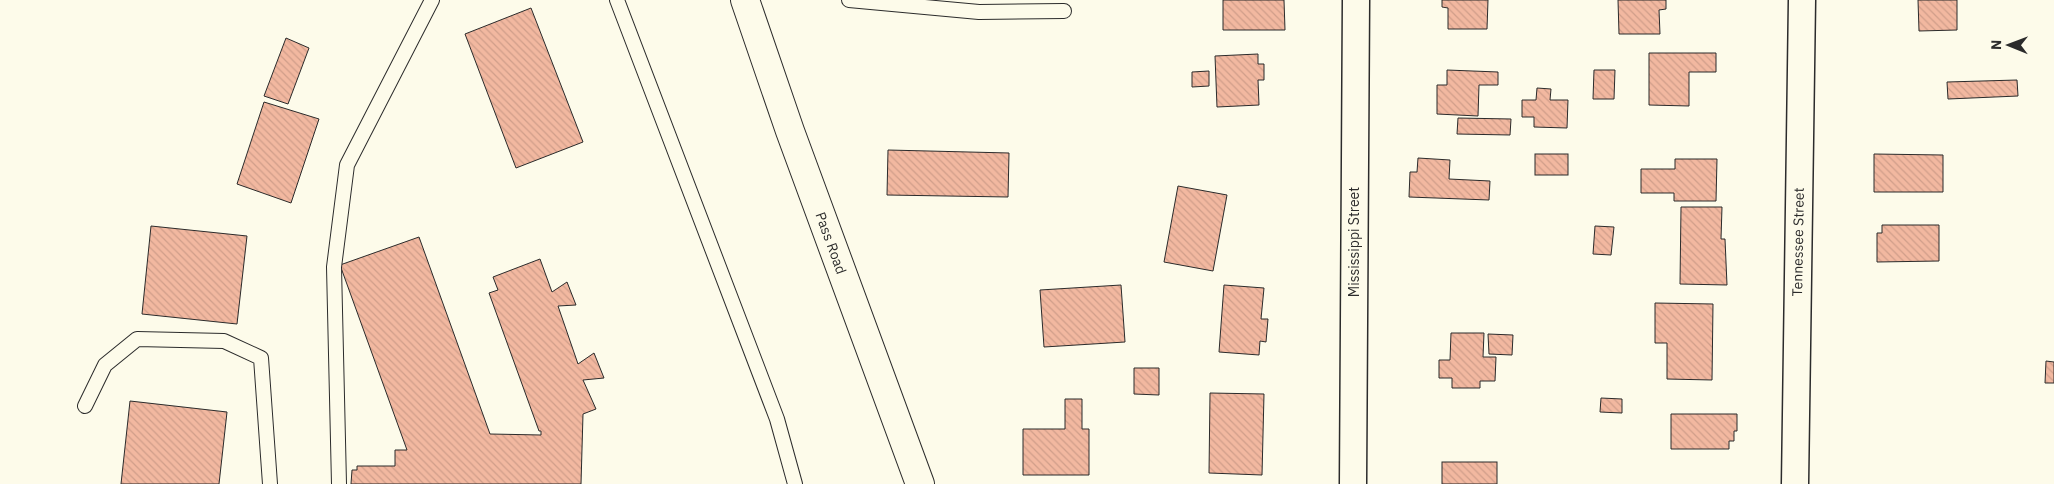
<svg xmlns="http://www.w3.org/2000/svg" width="2054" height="484" viewBox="0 0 2054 484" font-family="'IBM Plex Sans',sans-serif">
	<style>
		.building { fill: url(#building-back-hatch); stroke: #2b2b2b }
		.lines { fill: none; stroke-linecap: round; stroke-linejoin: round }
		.service-casing { stroke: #2b2b2b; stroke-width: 16 }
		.minor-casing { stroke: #2b2b2b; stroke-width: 29 }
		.primary-casing { stroke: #2b2b2b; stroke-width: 30 }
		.service { stroke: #fdfbea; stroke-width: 14 }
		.minor { stroke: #fdfbea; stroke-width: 26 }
		.primary { stroke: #fdfbea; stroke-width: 28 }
		.labels { text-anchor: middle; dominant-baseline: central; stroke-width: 4; stroke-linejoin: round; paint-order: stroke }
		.street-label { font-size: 14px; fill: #2b2b2b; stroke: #fdfbea }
	</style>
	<defs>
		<pattern id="building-back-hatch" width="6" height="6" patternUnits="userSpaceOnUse" patternTransform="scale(1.25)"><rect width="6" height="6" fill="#f2b8a0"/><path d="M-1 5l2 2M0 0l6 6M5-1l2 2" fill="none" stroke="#d09e8a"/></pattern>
	</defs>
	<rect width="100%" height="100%" fill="#fdfbea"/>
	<g class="building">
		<polygon points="1223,0 1284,0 1285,30 1223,30"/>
		<polygon points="1442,0 1488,0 1487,29 1448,29 1448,8 1442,7"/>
		<polygon points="1618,0 1666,0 1666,9 1659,10 1660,34 1619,34"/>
		<polygon points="1918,0 1957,0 1957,30 1919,31"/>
		<polygon points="531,8 583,142 516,168 465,34"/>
		<polygon points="286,38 309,48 288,104 264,96"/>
		<polygon points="1649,53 1716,53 1716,72 1689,72 1689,106 1649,105"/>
		<polygon points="1258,54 1258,64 1264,64 1264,80 1258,80 1259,105 1217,107 1215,56"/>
		<polygon points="1447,70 1498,72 1498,85 1479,85 1478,116 1437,114 1437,85 1447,85"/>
		<polygon points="1594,70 1615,70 1614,99 1593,99"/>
		<polygon points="1209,71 1209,86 1192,87 1192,72"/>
		<polygon points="2017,80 2018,96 1948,99 1947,82"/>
		<polygon points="1537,88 1551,89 1550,100 1568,100 1567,128 1534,127 1534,117 1522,117 1522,100 1536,100"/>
		<polygon points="264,102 319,119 291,203 237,184"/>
		<polygon points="1458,118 1511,119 1510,135 1457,134"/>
		<polygon points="888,150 1009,153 1008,197 887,195"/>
		<rect x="1535" y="154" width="33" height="21"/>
		<polygon points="1874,154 1943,155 1943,192 1874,192"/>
		<polygon points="1418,158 1450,160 1449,179 1490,181 1489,200 1409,197 1410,172 1417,172"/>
		<polygon points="1675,159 1717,159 1716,201 1674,201 1674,193 1641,193 1641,169 1675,169"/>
		<polygon points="1178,186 1227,195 1213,271 1164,262"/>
		<polygon points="1681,207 1722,207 1721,239 1725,239 1727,285 1680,284"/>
		<polygon points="1882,225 1939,225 1939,261 1877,262 1877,233 1882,233"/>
		<polygon points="151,226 247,236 237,324 142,314"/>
		<polygon points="1595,226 1614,227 1611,255 1593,254"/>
		<polygon points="419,237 490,434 541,435 541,431 539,431 489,293 498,290 493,277 540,259 552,292 567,282 576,305 558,306 578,364 594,353 604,378 583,380 596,409 583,414 581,484 351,484 352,470 357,470 357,466 395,466 395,450 407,450 340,265"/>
		<polygon points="1121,285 1125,342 1044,347 1040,290"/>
		<polygon points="1224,285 1264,288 1261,319 1268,319 1266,342 1260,341 1259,355 1219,352"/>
		<polygon points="1655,303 1713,304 1712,380 1667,379 1667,343 1655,343"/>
		<polygon points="1451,333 1484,333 1483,357 1496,357 1495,381 1480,381 1480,388 1452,388 1452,378 1439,378 1439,360 1450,360"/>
		<polygon points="1488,334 1513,335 1512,355 1489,354"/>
		<polygon points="2046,361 2054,362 2054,383 2045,383"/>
		<polygon points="1134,368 1159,368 1159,395 1134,394"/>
		<polygon points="1210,393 1264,394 1262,475 1209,473"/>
		<polygon points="1601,398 1622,399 1622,413 1600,412"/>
		<polygon points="1065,399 1082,399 1082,429 1089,429 1089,475 1023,475 1023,429 1065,429"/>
		<polygon points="130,401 227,412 219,484 121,484"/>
		<polygon points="1671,414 1737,414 1737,431 1734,431 1734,441 1729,441 1729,449 1671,449"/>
		<rect x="1442" y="462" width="55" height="22"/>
	</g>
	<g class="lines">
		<g class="service-casing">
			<g id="service">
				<polyline points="617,0 777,419 795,484"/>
				<polyline points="849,0 979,12 1064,11"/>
				<polyline points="85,406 105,365 137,339 224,341 261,358 270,484"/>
				<polyline points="339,484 334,267 347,165 432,0"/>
			</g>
		</g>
		<g class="minor-casing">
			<g id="minor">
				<polyline points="1353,484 1356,0"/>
				<polyline points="1795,484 1802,0"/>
			</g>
		</g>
		<g class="primary-casing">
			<polyline id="primary" points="745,0 790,131 920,484"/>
		</g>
		<use href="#service" class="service"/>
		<use href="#minor" class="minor"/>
		<use href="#primary" class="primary"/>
	</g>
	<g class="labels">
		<g class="street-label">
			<text transform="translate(1354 242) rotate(-90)">Mississippi Street</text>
			<text transform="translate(1798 242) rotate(-89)">Tennessee Street</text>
			<text transform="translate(831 243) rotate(70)">Pass Road</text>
		</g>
	</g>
	<g transform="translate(2009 45) rotate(271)" stroke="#fdfbea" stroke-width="4" paint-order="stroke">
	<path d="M0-4L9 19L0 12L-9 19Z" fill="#2b2b2b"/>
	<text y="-8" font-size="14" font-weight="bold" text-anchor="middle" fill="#2b2b2b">N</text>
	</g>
</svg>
